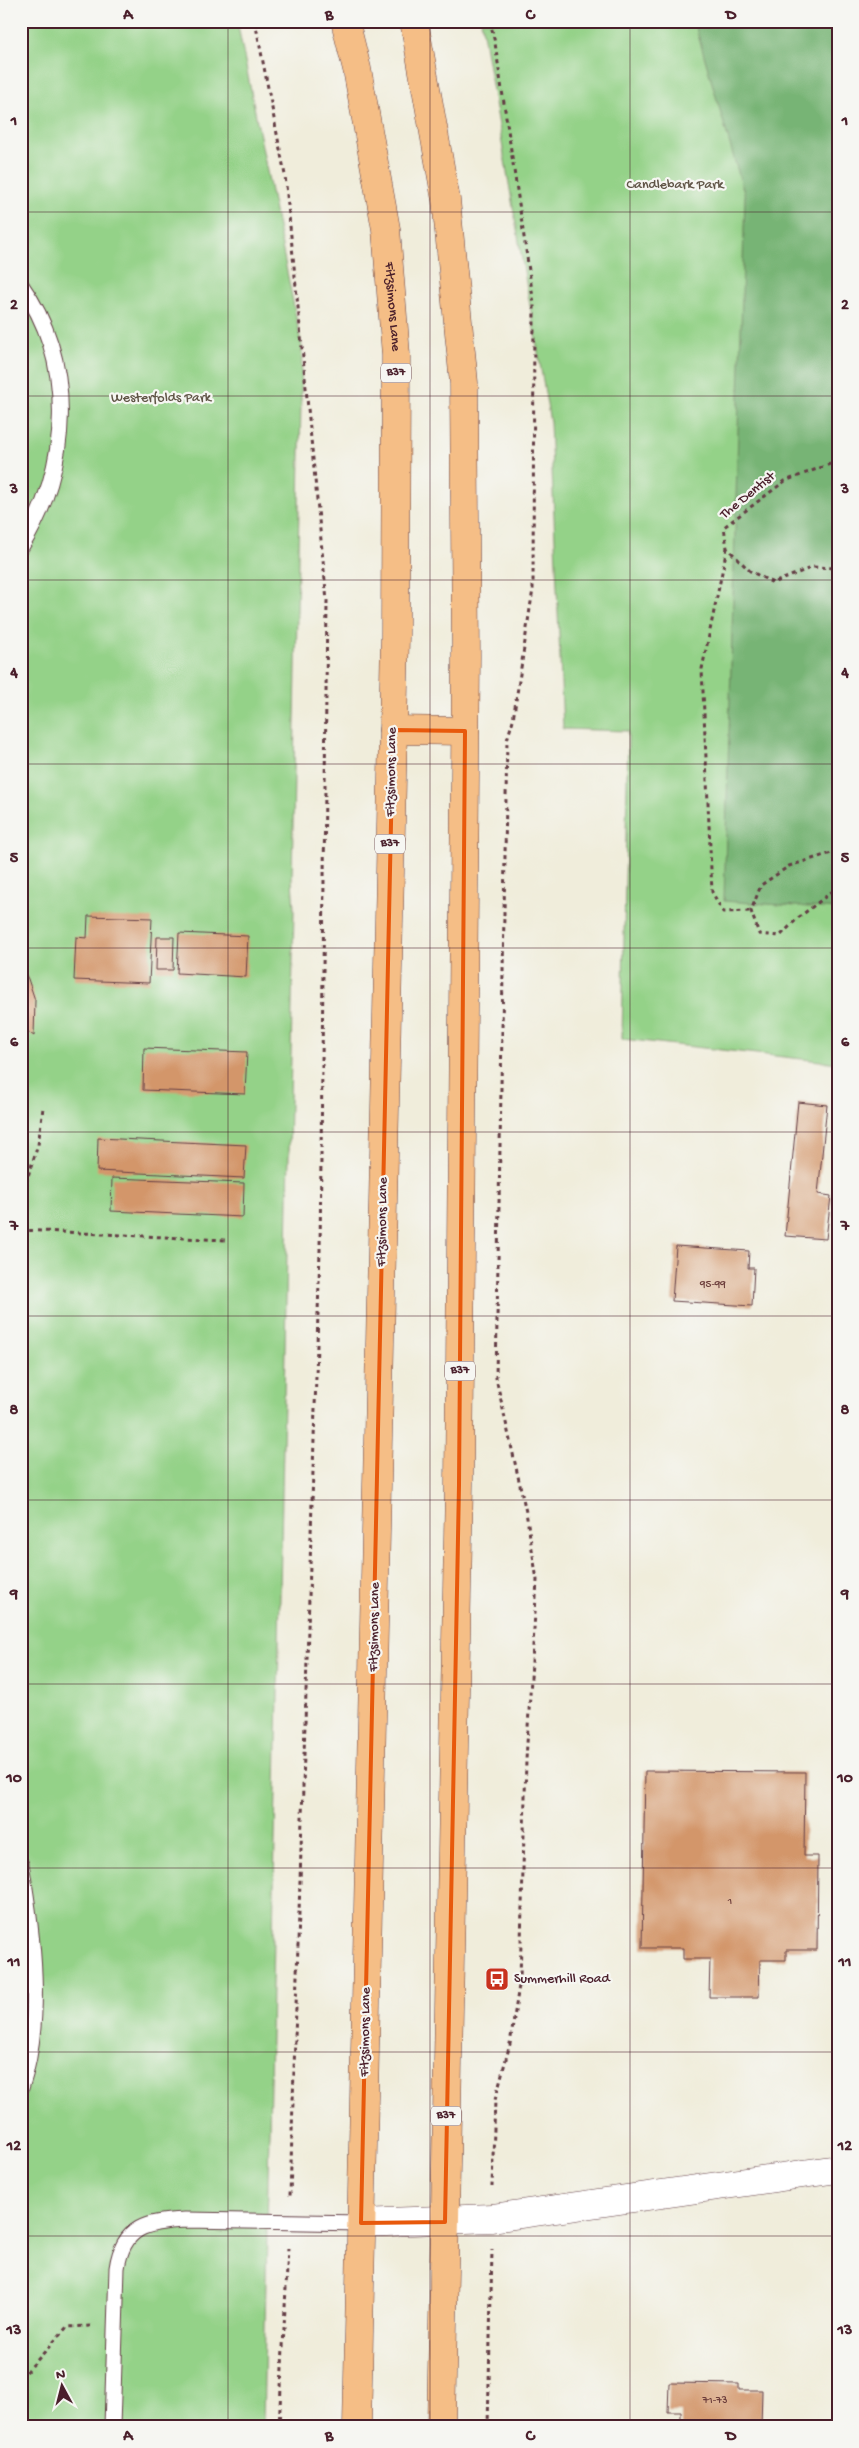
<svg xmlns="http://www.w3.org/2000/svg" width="859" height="2448" viewBox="0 0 859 2448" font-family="'Gochi Hand',sans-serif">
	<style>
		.green { fill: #94d288; stroke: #6f785a }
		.forest { fill: #77b474; stroke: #606a50 }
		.building { fill: #d3966a }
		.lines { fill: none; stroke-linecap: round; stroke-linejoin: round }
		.service-casing { stroke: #633e45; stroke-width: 17 }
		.minor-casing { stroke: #633e45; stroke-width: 29 }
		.primary-casing { stroke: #633e45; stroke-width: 29 }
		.path { stroke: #633e45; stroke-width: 3; stroke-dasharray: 4 4; stroke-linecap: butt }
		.service { stroke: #fff; stroke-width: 15 }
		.minor { stroke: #fff; stroke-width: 28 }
		.primary { stroke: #f5be86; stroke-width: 28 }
		.marked { fill: none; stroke: #e8590c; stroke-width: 4; stroke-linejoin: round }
		.grid { fill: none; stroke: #4a1f2b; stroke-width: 1; stroke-opacity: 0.55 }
		.labels { text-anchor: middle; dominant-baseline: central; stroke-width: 4.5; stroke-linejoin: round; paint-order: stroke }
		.number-label { font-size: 11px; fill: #6c3d3b }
		.shield { fill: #f6f6f2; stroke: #7e6067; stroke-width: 1 }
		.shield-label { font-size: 12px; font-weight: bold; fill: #4a1f2b }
		.park-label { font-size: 14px; fill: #605547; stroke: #f6f6f2 }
		.street-label { font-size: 14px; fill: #4a1f2b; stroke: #f6f6f2 }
		.poi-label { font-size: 14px; fill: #4a1f2b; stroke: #f6f6f2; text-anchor: start }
		.neatline { fill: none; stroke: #4a1f2b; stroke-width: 2 }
		.grid-label { font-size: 16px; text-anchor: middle; font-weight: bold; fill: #4a1f2b }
	</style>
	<rect width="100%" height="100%" fill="#f6f6f2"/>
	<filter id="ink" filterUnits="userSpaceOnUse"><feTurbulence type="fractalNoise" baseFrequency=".02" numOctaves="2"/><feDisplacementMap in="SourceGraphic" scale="10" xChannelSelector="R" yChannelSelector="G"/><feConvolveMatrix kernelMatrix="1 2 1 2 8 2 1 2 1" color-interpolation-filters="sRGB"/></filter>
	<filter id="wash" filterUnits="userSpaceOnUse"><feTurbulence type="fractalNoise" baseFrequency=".0096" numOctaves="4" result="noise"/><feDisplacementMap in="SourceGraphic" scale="20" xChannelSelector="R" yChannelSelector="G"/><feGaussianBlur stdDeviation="1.12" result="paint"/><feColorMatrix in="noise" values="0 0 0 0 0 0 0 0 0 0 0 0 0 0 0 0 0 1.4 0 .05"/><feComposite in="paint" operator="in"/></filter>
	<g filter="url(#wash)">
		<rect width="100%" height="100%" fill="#f0eddb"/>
		<g class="green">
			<polygon points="21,21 237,21 302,347 292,880 294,909 263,2427 21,2427"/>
			<polygon points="481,21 838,21 838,1063 622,1039 628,731 563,729 550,422"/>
		</g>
		<polygon class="forest" points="694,21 838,21 838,909 724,901 745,196"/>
		<g id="blocks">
			<g class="building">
				<polygon points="88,916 152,918 149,983 74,980 76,937 87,938"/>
				<polygon points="179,933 248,936 246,977 177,973"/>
				<polygon points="157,937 174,937 173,970 156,970"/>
				<polygon points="21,966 28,979 35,1000 34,1036 24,1029 21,1032"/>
				<polygon points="144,1048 247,1052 245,1094 143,1090"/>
				<polygon points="798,1102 827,1105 818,1194 831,1196 826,1239 785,1236"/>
				<polygon points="98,1138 246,1145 244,1178 97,1171"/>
				<polygon points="112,1178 244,1183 243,1217 111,1211"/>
				<polygon points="676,1246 749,1251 748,1268 754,1268 752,1306 672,1301"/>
				<polygon points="645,1771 805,1772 804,1856 818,1856 817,1950 786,1950 786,1960 760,1960 759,1997 709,1997 710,1959 683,1959 683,1948 642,1948"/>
				<polygon points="669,2383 739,2384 739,2390 762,2390 761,2427 681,2427 681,2412 668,2412"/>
			</g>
		</g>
	</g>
	<g filter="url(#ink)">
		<use href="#blocks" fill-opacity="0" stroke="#633e45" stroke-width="1"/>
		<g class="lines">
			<g class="service-casing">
				<g id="service">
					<path d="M21,285C76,362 71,468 21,547"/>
					<path d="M21,1864C33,1933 44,2020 21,2088"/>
					<path d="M112,2427L117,2268C123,2226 147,2222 185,2220L361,2223"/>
				</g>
			</g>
			<g class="minor-casing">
				<polyline id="minor" points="361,2223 492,2218 838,2169"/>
			</g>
			<g class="primary-casing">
				<g id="primary">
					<path id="s1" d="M345,21L357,69L386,229L396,355L395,636L357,2427"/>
					<polyline points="414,21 446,200 464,383 466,656 459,1485 441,2427"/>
					<polyline points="393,730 465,731"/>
				</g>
			</g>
			<g class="path">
				<polyline points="255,21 285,175 327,601 320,1250 290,2196"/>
				<polyline points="490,21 495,43 534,304 533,589 513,720 507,740 496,1378 526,1512 537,1580 526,1760 520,1979 510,2044 495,2100 492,2186"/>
				<polyline points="838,461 785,481 724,527 727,548 750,571 773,583 813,567 838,568"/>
				<polyline points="727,548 702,669 712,892 723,912 751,911"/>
				<polyline points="838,851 789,866 761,885 751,911 759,934 780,936 798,918 838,887"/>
				<polyline points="21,1198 38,1145 43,1108"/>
				<polyline points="21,1230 225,1240"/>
				<polyline points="21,2222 25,2225 21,2282"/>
				<polyline points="21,2378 67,2327 91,2326"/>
				<polyline points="21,2419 23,2427"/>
				<polyline points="279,2427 288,2248"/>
				<polyline points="488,2427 492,2250"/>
			</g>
			<use href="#service" class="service"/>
			<use href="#minor" class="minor"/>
			<use href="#primary" class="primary"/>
		</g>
	</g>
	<path class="marked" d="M393,730L465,731L459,1485L445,2222L361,2223Z"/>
	<path class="grid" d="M228,21V2427M430,21V2427M630,21V2427M21,212H838M21,396H838M21,580H838M21,764H838M21,948H838M21,1132H838M21,1316H838M21,1500H838M21,1684H838M21,1868H838M21,2052H838M21,2236H838"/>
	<defs>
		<g id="bus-square" transform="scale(1.25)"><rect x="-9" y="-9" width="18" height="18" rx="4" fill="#c8321e" stroke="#f6f6f2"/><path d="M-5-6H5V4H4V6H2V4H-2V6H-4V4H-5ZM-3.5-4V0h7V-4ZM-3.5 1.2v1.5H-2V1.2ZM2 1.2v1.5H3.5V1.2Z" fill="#fff"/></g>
	</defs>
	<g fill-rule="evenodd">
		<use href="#bus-square" x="497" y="1979"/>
	</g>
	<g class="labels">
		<g class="number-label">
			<text x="713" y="1285">95-99</text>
			<text x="730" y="1902">1</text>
			<text x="715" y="2401">71-73</text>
		</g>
		<g class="shield">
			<rect x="381" y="363.5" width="30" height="19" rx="4"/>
			<rect x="375" y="834.5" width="30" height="19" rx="4"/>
			<rect x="445" y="1361.5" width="30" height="19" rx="4"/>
			<rect x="431" y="2106.5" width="30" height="19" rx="4"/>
		</g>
		<g class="shield-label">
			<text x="396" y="373">B37</text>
			<text x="390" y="844">B37</text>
			<text x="460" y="1371">B37</text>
			<text x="446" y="2116">B37</text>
		</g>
		<g class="park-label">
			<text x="675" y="185">Candlebark Park</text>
			<text x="161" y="398">Westerfolds Park</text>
		</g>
		<g class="street-label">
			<text stroke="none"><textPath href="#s1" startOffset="290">Fitzsimons Lane</textPath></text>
			<text transform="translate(748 496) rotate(-39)">The Dentist</text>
			<text transform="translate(392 772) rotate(-89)">Fitzsimons Lane</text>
			<text transform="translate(383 1222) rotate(-89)">Fitzsimons Lane</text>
			<text transform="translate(375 1627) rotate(-89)">Fitzsimons Lane</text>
			<text transform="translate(366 2032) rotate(-89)">Fitzsimons Lane</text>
		</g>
		<g class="poi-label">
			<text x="514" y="1979">Summerhill Road</text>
		</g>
	</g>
	<rect width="859" height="2448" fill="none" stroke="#f6f6f2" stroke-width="55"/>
	<g transform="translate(62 2386) rotate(353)" stroke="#f6f6f2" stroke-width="4" paint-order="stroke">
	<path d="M0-4L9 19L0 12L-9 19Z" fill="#4a1f2b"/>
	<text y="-8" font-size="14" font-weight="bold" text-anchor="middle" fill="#4a1f2b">N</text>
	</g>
	<rect x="28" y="28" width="804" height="2392" class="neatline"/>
	<g class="grid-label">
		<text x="128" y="19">A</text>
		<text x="329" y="19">B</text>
		<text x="530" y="19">C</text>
		<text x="731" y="19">D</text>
		<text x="14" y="125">1</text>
		<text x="845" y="125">1</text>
		<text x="14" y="309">2</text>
		<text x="845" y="309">2</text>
		<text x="14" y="493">3</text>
		<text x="845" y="493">3</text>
		<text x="14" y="677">4</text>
		<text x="845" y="677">4</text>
		<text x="14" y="862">5</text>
		<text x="845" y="862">5</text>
		<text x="14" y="1046">6</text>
		<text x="845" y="1046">6</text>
		<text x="14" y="1230">7</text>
		<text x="845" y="1230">7</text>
		<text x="14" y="1414">8</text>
		<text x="845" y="1414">8</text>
		<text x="14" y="1598">9</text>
		<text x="845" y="1598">9</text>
		<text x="14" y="1782">10</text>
		<text x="845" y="1782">10</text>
		<text x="14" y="1966">11</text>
		<text x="845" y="1966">11</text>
		<text x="14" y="2150">12</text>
		<text x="845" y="2150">12</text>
		<text x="14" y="2334">13</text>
		<text x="845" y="2334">13</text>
		<text x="128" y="2440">A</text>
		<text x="329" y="2440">B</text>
		<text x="530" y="2440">C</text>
		<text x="731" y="2440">D</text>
	</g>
</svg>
